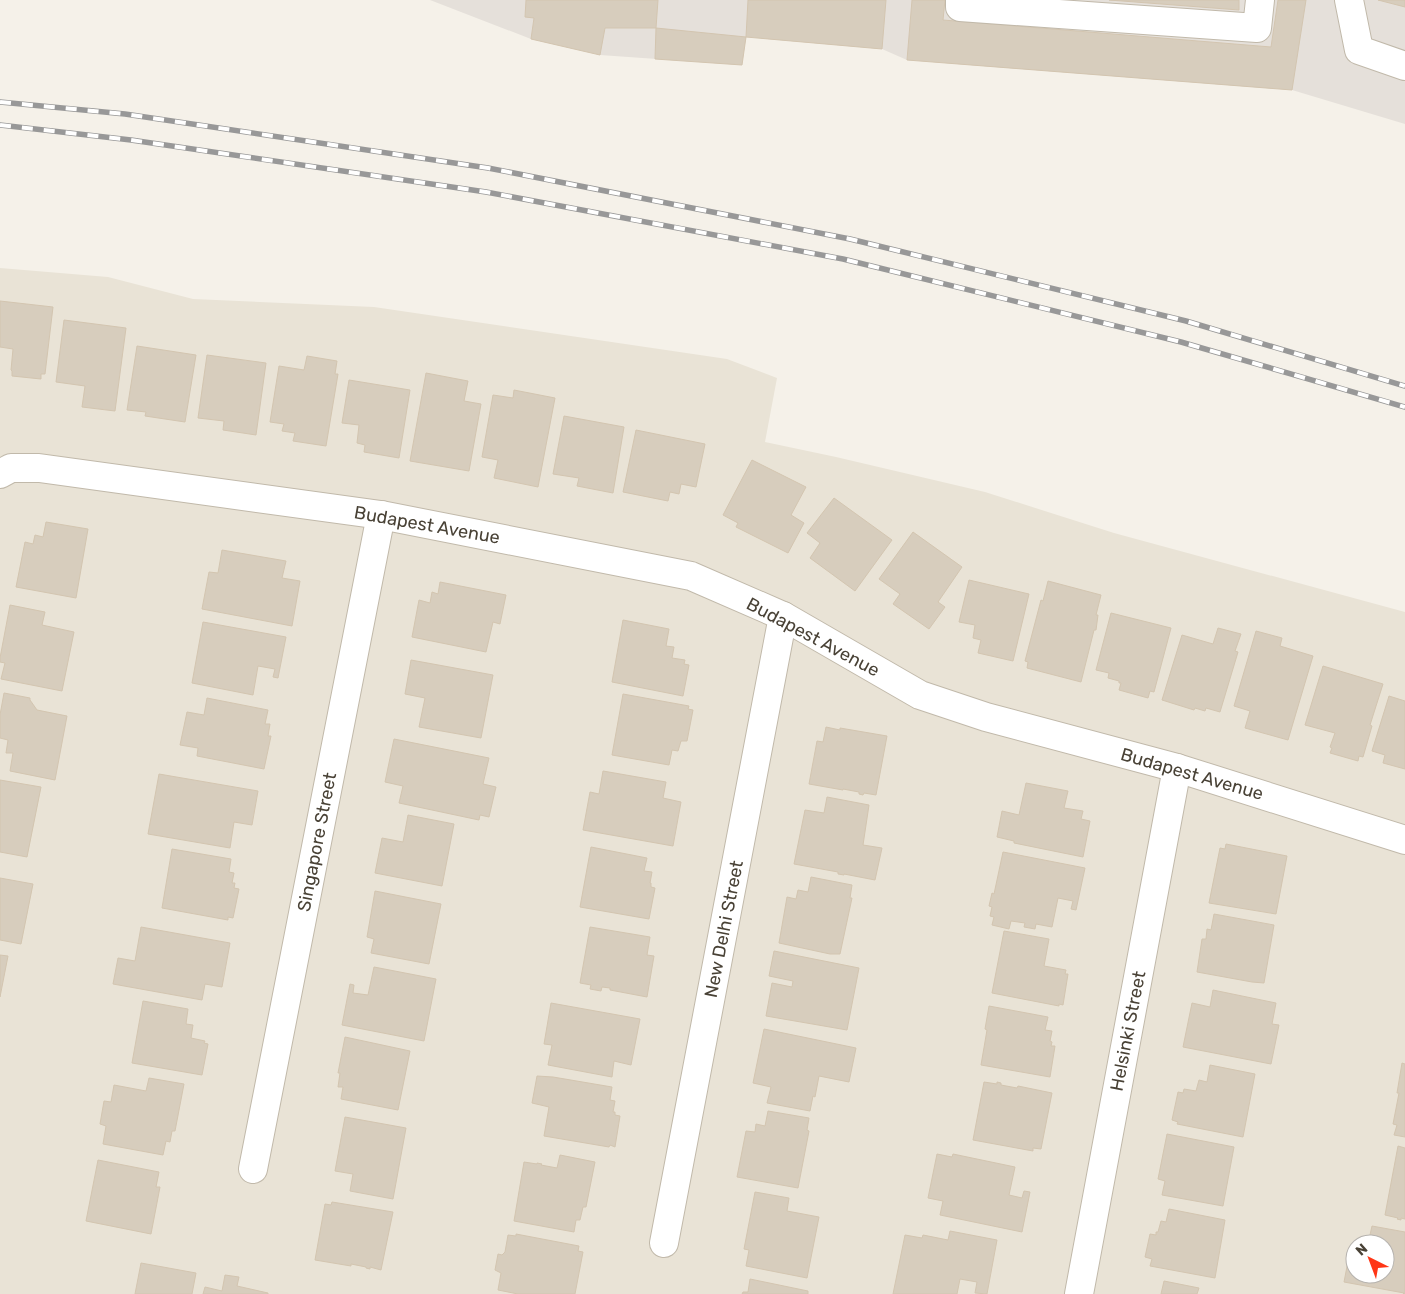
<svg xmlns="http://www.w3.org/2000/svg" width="1405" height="1294" viewBox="0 0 1405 1294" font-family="Rubik,sans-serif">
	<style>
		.residential { fill: #e9e3d6; fill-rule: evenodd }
		.industrial { fill: #e5e0da }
		.building { fill: #d7cdbd; stroke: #d3c5b0 }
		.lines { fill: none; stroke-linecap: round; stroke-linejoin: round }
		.minor-casing { stroke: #c1b9aa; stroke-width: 30 }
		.minor { stroke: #fff; stroke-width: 28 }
		.rail-casing { stroke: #989898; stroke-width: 5.5 }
		.rail { stroke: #fff; stroke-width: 4; stroke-dasharray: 11; stroke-linecap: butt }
		.labels { text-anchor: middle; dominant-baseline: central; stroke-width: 4; stroke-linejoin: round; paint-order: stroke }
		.street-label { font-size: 18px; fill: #494236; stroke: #fff }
	</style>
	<rect width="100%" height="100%" fill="#f5f1e9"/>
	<path class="residential" d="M0,268L108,277L193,299L374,307L727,359L777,378L765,442L836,457L985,492L1114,533L1405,612V1294H0ZM1355,1244H1385V1274H1355Z"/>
	<polygon class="industrial" points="430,0 1405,0 1405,124 1292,90 907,60 882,49 746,37 742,65 600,55 531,39"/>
	<g class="building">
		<polygon points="526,0 658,0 656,28 605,28 600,55 531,39 534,18 525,17"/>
		<polygon points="748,0 886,0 882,49 746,37"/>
		<polygon points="912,0 945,0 943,20 1271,47 1278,0 1306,0 1292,90 907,60"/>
		<polygon points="1109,0 1239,0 1239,10"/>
		<polygon points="1378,0 1405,0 1405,7"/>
		<polygon points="656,28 746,37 742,65 655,59"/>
		<polygon points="0,301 53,307 45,374 41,374 41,379 12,376 12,371 11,370 13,349 0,347"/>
		<polygon points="64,320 126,328 115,411 82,407 85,386 56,382"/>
		<polygon points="137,346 196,355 185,422 145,416 146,412 127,410"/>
		<polygon points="207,355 266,363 256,435 223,430 224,421 198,418"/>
		<polygon points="307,356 337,361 335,374 338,374 326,446 293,441 295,433 282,431 284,424 270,422 279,366 304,370"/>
		<polygon points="426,373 468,381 464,401 481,404 469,471 410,461"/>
		<polygon points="349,380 410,390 399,458 364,452 365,445 357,443 359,425 342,423"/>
		<polygon points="514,390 555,398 538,487 494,478 498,460 482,457 493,395 513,398"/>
		<polygon points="564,416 624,427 613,493 577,486 579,478 553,474"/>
		<polygon points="636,430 705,444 696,487 681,484 679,494 670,492 668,501 623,492"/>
		<polygon points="752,460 806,487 791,515 804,523 788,553 736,527 738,523 723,515"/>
		<polygon points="834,498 892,540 855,591 810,558 820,543 807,533"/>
		<polygon points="46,522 88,529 76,598 16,587 25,542 33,544 35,535 43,537"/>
		<polygon points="913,532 962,567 938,602 945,607 929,629 893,604 900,594 879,579"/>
		<polygon points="222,550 286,561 282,578 300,581 292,626 202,609 209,572 218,573"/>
		<polygon points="969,580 1029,594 1013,661 978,653 981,640 973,638 975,625 959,622"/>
		<polygon points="1048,581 1101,595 1096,615 1098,615 1096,630 1094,630 1081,682 1027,668 1028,662 1025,661 1041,600 1043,601"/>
		<polygon points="440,582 506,595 500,624 493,622 486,652 412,637 419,600 430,603 432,592 438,594"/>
		<polygon points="10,605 45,612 42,625 74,632 62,691 1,679 5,663 0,662 0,658"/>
		<polygon points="1111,613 1171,628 1154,692 1150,691 1148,698 1119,690 1121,683 1119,683 1119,681 1108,678 1109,673 1096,670"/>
		<polygon points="623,620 669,629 666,646 674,647 672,658 685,660 684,664 689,665 683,696 612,682"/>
		<polygon points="203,622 286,637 278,678 273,677 275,669 258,666 253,695 192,683"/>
		<polygon points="1218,628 1241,634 1235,651 1238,652 1220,712 1206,708 1205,711 1195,708 1194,710 1162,700 1182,635 1213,644"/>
		<polygon points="1256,631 1282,638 1280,646 1313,656 1288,740 1245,728 1250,711 1234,706"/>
		<polygon points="411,660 493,675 481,738 419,727 425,698 405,694"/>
		<polygon points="1323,666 1383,684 1370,725 1372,726 1363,757 1359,756 1358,761 1330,753 1332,748 1330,747 1335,733 1305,725"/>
		<polygon points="4,693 30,698 30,700 37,710 67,716 55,780 10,771 13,753 6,753 8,740 0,738 0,715"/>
		<polygon points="623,694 689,706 688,709 693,710 687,741 681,741 678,751 672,750 669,765 612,755"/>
		<polygon points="1389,696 1405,701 1405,769 1383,763 1385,755 1372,751"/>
		<polygon points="207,698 268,710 265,724 270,724 268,736 271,736 264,769 197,756 198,748 180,745 187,712 204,715"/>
		<polygon points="826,727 840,730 840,728 887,736 876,795 864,793 863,795 859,794 859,792 843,789 843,790 809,784 817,741 823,742"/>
		<polygon points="394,739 489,758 483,784 496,787 489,817 480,815 479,820 399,803 403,786 385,782"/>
		<polygon points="603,771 666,782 663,798 681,802 673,846 583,830 590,792 599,794"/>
		<polygon points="159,774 258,791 252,825 234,822 230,848 148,834"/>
		<polygon points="0,780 41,787 27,857 0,852"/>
		<polygon points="1026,783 1068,791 1064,808 1083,811 1081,819 1090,821 1083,857 1014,843 1014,841 997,837 1002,811 1019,815"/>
		<polygon points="827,797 869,805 863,845 882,848 875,880 844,874 844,875 838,874 838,872 794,864 805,810 824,813"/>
		<polygon points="408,815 454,824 442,886 375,873 382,838 403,842"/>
		<polygon points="1226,844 1287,856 1276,914 1209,903 1220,848 1225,849"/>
		<polygon points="591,847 647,858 644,871 652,872 650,883 651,883 651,887 655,888 649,919 580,907"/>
		<polygon points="172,849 231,859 229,872 234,873 232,883 235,883 234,888 239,889 233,918 228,917 228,920 162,908"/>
		<polygon points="1003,852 1085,868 1076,910 1071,909 1073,901 1058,898 1052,927 1036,924 1035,929 1024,927 1025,923 1011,921 1009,929 992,925 994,917 990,916 992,907 989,906 992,893 994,894"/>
		<polygon points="811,877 852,885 850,898 852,898 840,954 830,954 779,943 787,897 796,899 798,890 808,892"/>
		<polygon points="0,878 33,884 21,944 0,940"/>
		<polygon points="375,891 441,904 429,964 371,953 374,939 367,937"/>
		<polygon points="1214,914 1274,925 1264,983 1252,982 1197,972 1202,939 1206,939 1207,929 1211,930"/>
		<polygon points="141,927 230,943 222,987 205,984 202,1000 113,984 118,958 135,961"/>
		<polygon points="590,927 650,937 647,955 654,956 647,997 610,990 610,988 602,987 601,991 590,989 591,985 580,983"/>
		<polygon points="1004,931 1049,939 1044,966 1066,970 1065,974 1068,974 1063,1005 1059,1004 1059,1006 992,993"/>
		<polygon points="774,951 859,968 847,1030 766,1016 772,983 792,987 793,981 769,976"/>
		<polygon points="0,955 8,956 0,997"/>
		<polygon points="374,967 436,979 424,1041 342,1025 350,984 354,985 353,993 368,995"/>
		<polygon points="1213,990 1276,1003 1272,1024 1279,1025 1271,1064 1183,1047 1192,1003 1210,1007"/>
		<polygon points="143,1001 188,1009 186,1024 193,1025 191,1038 205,1041 204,1043 208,1044 202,1075 132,1063"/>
		<polygon points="551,1003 640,1019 631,1065 614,1061 612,1077 548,1065 552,1045 544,1044"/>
		<polygon points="989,1006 1048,1017 1045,1030 1052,1031 1050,1041 1052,1042 1051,1046 1055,1046 1050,1077 981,1065 987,1030 985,1029"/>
		<polygon points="764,1029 856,1048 849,1082 819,1076 815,1097 813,1096 810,1111 767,1103 771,1087 753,1083"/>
		<polygon points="345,1037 410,1051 398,1110 341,1099 343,1087 338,1087 340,1073 338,1073"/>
		<polygon points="1402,1063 1405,1064 1405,1137 1394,1135 1397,1125 1393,1124 1399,1093 1397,1093"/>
		<polygon points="1210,1065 1255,1074 1243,1137 1177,1124 1178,1122 1172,1120 1178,1092 1183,1093 1184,1089 1196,1091 1199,1080 1207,1082"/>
		<polygon points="537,1076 553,1077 612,1087 610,1100 615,1101 613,1112 615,1112 615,1115 620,1116 615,1147 610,1145 609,1147 544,1136 549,1107 532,1103"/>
		<polygon points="149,1078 184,1084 175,1131 172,1131 170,1142 166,1141 163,1155 103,1144 106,1126 100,1124 104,1101 111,1102 114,1085 146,1091"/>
		<polygon points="984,1082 997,1084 997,1082 1001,1083 1001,1085 1017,1088 1018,1086 1052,1093 1041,1149 1033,1148 1033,1151 973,1140"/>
		<polygon points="768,1111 809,1118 807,1130 809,1131 798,1188 737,1177 746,1131 755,1132 756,1124 765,1126"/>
		<polygon points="345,1117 406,1128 393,1199 350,1191 353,1174 335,1171"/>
		<polygon points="1167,1134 1234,1147 1223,1206 1162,1195 1165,1181 1158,1179"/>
		<polygon points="1398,1146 1405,1148 1405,1219 1401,1218 1401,1220 1397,1219 1398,1218 1385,1215"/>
		<polygon points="937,1154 952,1157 953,1154 1015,1167 1009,1195 1022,1198 1024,1191 1030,1192 1022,1232 940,1215 943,1201 928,1198"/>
		<polygon points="560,1155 595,1162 586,1207 583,1207 580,1220 576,1220 574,1232 514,1221 524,1162 537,1164 537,1163 542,1164 541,1165 557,1168"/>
		<polygon points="98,1160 159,1172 156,1187 160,1187 151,1234 86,1221"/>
		<polygon points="755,1192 789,1198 787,1211 819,1217 807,1278 746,1266 749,1250 744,1249"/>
		<polygon points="332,1202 393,1212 381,1270 370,1267 370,1269 366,1268 366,1267 351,1264 351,1266 315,1260 325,1204 331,1205"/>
		<polygon points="1169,1209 1225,1220 1215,1278 1150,1266 1152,1259 1145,1257 1150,1234 1156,1235 1156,1232 1158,1232 1161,1221 1166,1222"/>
		<polygon points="1372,1226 1405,1232 1405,1294 1403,1294 1404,1293 1344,1282 1350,1251 1355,1252 1355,1274 1385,1274 1385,1244 1368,1244"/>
		<polygon points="950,1231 997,1240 987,1294 975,1293 977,1282 960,1279 957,1294 893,1294 905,1235 922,1238 923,1235 948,1240"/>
		<polygon points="516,1234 579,1246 578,1251 583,1252 575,1294 518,1294 498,1290 501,1273 495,1270 498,1254 502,1255 505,1252 508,1235 516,1236"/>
		<polygon points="141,1263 196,1273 192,1294 135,1294"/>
		<polygon points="225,1275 239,1277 237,1286 268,1293 268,1294 203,1294 205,1287 222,1291"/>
		<polygon points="750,1279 808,1291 808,1294 742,1294 743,1292 748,1292"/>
		<polygon points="1164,1281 1199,1288 1197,1294 1161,1294"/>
	</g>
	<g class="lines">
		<g class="minor-casing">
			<g id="minor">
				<polyline points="960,0 960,7 1257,28 1260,0"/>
				<polyline points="1349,0 1359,50 1405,66"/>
				<polyline points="0,474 11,468 39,468 381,515 691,576 783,616 920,695 986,717 1177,768 1405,840"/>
				<polyline points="253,1169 381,515"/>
				<polyline points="664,1243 783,616"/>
				<polyline points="1079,1294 1177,768"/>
			</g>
		</g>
		<use href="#minor" class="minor"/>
		<g class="rail-casing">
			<g id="rail">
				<polyline points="0,102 125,114 488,168 850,239 1186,321 1405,386"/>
				<polyline points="0,125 131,140 486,192 843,259 1181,342 1405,407"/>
			</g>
		</g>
		<use href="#rail" class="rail"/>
	</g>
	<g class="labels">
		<g class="street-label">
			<text transform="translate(427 525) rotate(10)">Budapest Avenue</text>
			<text transform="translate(813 637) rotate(28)">Budapest Avenue</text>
			<text transform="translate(1192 774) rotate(16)">Budapest Avenue</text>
			<text transform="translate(317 842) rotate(-79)">Singapore Street</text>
			<text transform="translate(724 929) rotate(-79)">New Delhi Street</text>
			<text transform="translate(1128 1031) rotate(-79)">Helsinki Street</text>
		</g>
	</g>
	<g transform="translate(1370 1259) rotate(318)"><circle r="24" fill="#ffffff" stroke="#b6b3af"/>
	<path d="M0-4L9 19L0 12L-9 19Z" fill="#ff3616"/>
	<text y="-8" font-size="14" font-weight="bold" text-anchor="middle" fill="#494236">N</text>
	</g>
</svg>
